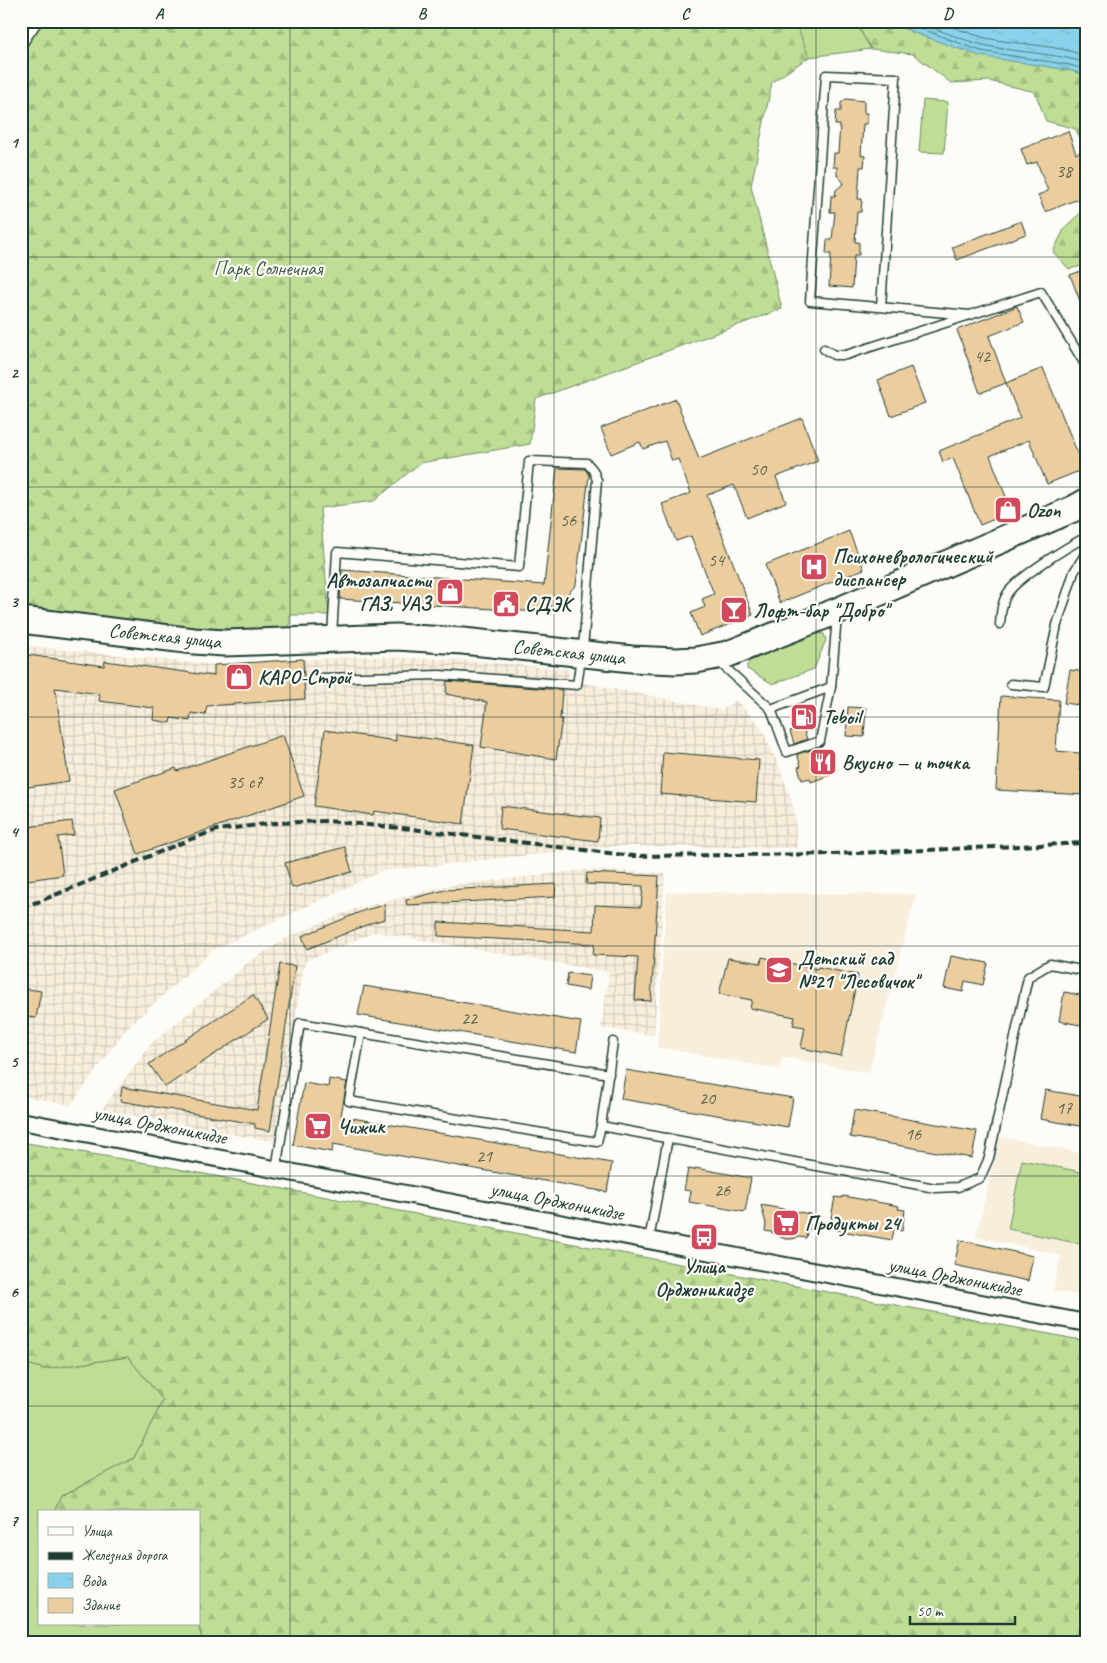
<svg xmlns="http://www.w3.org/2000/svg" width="1107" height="1663" viewBox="0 0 1107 1663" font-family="Caveat,sans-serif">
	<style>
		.built { fill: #f8eedc }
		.industrial { fill: url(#industrial-grid) }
		.grass { fill: #bedd95; stroke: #6e8d64 }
		.forest { fill: url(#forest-firs); stroke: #6e8d64 }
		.water { fill: url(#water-ripples); stroke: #5f96a2 }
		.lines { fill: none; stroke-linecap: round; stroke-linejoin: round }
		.shore { stroke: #4a797d; stroke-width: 1 }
		.building { fill: #ebcd9e; stroke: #1f3d34 }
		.service-casing { stroke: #1f3d34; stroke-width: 11 }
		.minor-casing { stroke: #1f3d34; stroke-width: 20 }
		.primary-casing { stroke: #1f3d34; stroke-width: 29 }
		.service { stroke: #fdfcf7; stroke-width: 8 }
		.minor { stroke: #fdfcf7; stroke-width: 16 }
		.primary { stroke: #fdfcf7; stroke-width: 25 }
		.rail { stroke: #1f3d34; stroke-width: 4; stroke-dasharray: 8 4; stroke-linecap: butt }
		.grid { fill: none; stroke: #1f3d34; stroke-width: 1; stroke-opacity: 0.55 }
		.labels { text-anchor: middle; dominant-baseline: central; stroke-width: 4.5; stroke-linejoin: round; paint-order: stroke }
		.number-label { font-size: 18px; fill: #52614e }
		.park-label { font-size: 20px; fill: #3f5d47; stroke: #fdfcf7 }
		.poi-label { font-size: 20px; font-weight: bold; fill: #1f3d34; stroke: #fdfcf7; text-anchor: start }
		.street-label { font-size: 20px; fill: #1f3d34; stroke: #fdfcf7 }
		.neatline { fill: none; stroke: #1f3d34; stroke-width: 2 }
		.grid-label { font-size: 16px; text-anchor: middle; font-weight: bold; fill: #1f3d34 }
	</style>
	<defs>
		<pattern id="industrial-grid" width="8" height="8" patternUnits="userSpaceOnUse" patternTransform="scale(1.25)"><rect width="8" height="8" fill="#f8eedc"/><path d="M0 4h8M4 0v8" fill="none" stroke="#d4cdbd"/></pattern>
		<pattern id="forest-firs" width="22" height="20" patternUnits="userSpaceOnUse" patternTransform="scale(1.25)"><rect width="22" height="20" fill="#bedd95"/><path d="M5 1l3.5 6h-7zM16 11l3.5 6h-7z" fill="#a3bf81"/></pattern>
		<pattern id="water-ripples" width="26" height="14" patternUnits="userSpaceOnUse" patternTransform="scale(1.25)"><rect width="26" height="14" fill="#8ad2eb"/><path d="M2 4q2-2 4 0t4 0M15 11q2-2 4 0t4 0" fill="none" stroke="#77b5ca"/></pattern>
	</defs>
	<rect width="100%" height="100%" fill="#fdfcf7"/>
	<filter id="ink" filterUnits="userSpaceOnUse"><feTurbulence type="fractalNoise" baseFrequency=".02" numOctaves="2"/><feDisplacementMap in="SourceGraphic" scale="10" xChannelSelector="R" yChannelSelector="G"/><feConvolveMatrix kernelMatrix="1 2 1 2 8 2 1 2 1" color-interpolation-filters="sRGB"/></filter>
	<g filter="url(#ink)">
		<g class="built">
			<polygon points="667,892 916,894 869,1073 783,1057 779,1069 657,1047"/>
			<polygon points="1000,1137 1086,1154 1086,1296 1053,1291 1061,1255 976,1237"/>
		</g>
		<g class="industrial">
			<polygon points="21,645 214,665 364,656 461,660 569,669 569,680 722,710 736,700 760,725 782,773 794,809 797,848 615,846 382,871 213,950 126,1029 71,1105 21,1096"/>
			<polygon points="585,870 665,873 654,1035 601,1028 609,972 375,932 305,961 274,1142 102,1109 151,1044 249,962 288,937 352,910 446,886"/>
		</g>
		<g class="grass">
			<polygon points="795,21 861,21 859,28 871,49 809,57"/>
			<polygon points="923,100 948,102 944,153 919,152"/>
			<polygon points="818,633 824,634 826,640 814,669 773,684 747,669 747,665 750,661"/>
			<polygon points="1022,1160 1086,1173 1086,1245 1008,1229"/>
			<polygon points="128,1357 163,1400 134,1458 61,1496 54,1512 39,1512 39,1624 198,1624 203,1642 21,1642 21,1362 44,1369"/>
		</g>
		<g class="forest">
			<polygon points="21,21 795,21 809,57 772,82 751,186 782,309 536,399 530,444 420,463 374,501 320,508 329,615 290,615 289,632 182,631 21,608"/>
			<polygon points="861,21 886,21 923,36 1069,70 1086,75 1086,153 1076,129 1046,121 1035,92 989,81 951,83 913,54 871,49 859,28"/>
			<polygon points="1086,208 1086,265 1069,269 1053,252 1065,227"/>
			<polygon points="21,1142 152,1164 1086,1341 1086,1642 203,1642 198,1624 199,1512 54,1512 61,1496 134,1458 163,1400 128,1357 44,1369 21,1362"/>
		</g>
		<polygon class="water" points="886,21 1086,21 1086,75 1069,70 980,56 923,36"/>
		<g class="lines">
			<g class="shore">
				<polyline points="900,21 981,51 1070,65 1086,70"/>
				<path d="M917,21C938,30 960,39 983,45C1017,53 1052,52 1086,63"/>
				<path d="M938,21C953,27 970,34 986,38C1019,45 1054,44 1086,56"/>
			</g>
		</g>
		<g class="building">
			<polygon points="846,99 864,101 864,113 867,113 867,124 863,124 861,155 865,156 864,167 860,167 858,199 862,199 861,212 857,212 855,242 859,242 859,255 854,255 852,288 829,286 831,254 826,254 827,240 832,240 835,212 830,212 831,196 835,196 836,190 844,183 837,175 837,167 833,167 834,153 838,153 840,125 835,125 836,111 841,111 841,103"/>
			<polygon points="1068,131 1076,154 1080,152 1086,167 1086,169 1082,170 1086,180 1086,196 1045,212 1038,195 1048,191 1037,162 1027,165 1021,149"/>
			<polygon points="1021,221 1026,234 957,260 952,247"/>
			<polygon points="1086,269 1086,314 1085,314 1070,275"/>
			<polygon points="1017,306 1024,322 989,336 1006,383 980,393 957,330"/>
			<polygon points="911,367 925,403 891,416 878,380"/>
			<polygon points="1043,368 1084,469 1047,484 1029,440 990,456 1012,512 980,525 953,458 943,462 939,451 1020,418 1006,383"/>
			<polygon points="676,399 699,459 802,418 818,461 776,477 786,502 747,518 734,485 707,495 753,615 700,636 691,613 705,607 702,599 714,594 691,536 676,541 662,504 691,493 678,459 672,461 665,441 643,449 640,442 611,454 601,428"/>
			<polygon points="557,468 585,469 589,475 576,585 558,604 539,612 340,599 342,570 544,585"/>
			<polygon points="849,531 864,569 780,603 765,565"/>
			<polygon points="21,654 104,666 105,661 214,676 214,665 303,659 305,699 207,706 205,715 191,713 190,721 171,718 170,723 153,720 154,708 99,701 100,694 55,688 69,781 21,788"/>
			<polygon points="1070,670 1086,672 1086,706 1064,703"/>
			<polygon points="447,681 562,690 560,719 562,719 556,759 481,747 487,702 446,694"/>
			<polygon points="1001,696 1059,700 1056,751 1080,753 1080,770 1086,770 1086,795 996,790"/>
			<polygon points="848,707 866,708 864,737 846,736"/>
			<polygon points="803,727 807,739 794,744 790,731"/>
			<polygon points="325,730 396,741 396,734 474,745 463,824 374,811 373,815 314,806"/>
			<polygon points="283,735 304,796 138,854 115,789 176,768 177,771"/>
			<polygon points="811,750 815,762 828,757 833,774 811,782 810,778 802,780 798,767 801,766 797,754"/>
			<polygon points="663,752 759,760 756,802 660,794"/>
			<polygon points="501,806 600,818 598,841 499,829"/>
			<polygon points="72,821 74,835 58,837 63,875 21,881 21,828"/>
			<polygon points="345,847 352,872 292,888 285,863"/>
			<polygon points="587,873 659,876 651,1001 635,1000 638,957 593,955 594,944 438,936 438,922 594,931 595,905 641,907 643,886 586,884"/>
			<polygon points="556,884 555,897 407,905 406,900 445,890"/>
			<polygon points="385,905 385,919 371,923 307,949 302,936 365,910"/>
			<polygon points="951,956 988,963 983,985 965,981 963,992 944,988"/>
			<polygon points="762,957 817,969 818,967 858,975 841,1056 801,1048 805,1027 793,1025 795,1017 750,1008 752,1000 719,994 728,958 761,963"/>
			<polygon points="280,964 295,966 270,1131 255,1128 255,1124 120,1101 122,1087 257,1110"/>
			<polygon points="568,973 590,976 588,990 566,986"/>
			<polygon points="364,986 581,1022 576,1052 358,1015"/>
			<polygon points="21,988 41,991 36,1018 21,1016"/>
			<polygon points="1064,992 1086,996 1086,1026 1059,1021"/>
			<polygon points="253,995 268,1019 165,1087 149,1064"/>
			<polygon points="626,1070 793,1098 788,1127 621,1099"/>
			<polygon points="329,1079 347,1082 341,1116 612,1163 607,1192 333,1144 332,1152 293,1145 304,1083 328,1087"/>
			<polygon points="1045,1090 1086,1097 1086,1127 1040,1119"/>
			<polygon points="854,1110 977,1131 972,1158 850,1137"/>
			<polygon points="695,1168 751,1178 745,1212 689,1202 691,1191 684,1190 688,1169 695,1170"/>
			<polygon points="843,1196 899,1206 898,1209 905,1210 902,1231 894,1229 892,1240 836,1230 838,1219 831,1218 835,1197 842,1198"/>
			<polygon points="761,1205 810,1214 808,1224 813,1225 807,1232 806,1238 799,1237 792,1239 785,1239 771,1232 765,1231 766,1224"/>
			<polygon points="960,1240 1033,1256 1028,1281 954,1265"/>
		</g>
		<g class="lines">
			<g class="service-casing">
				<g id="service">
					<polyline points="21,46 38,21"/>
					<polyline points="881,307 896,78 826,75 810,301 970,315"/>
					<polyline points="824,349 834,355 846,355 1041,292 1086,366"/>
					<path d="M1000,624C1001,614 1001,604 1007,594C1018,577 1067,547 1086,537"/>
					<polyline points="718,661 771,709 831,687 837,616"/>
					<polyline points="322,678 440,675 577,685 584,637 597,480 593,470 587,463 529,461 519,567 337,552 332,636"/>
					<polyline points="1011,684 1044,687 1057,625 1074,572 1086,553"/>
					<polyline points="771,709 787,752 820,741 831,687"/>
					<polyline points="361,1033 609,1074"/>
					<polyline points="601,1126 613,1042"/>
					<polyline points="276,1169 300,1023 361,1033 349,1101 597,1142 601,1126 935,1188 958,1187 980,1178 989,1158 1028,977 1050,964 1086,971"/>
					<polyline points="649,1240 668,1138"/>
				</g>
			</g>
			<g class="minor-casing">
				<polyline id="minor" points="21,1121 1086,1323"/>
			</g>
			<g class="primary-casing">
				<polyline id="primary" points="21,620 194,641 224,643 396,637 463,641 632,659 676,661 696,660 728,654 837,611 1073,509 1086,502"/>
			</g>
			<use href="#service" class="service"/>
			<use href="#minor" class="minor"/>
			<use href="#primary" class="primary"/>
			<polyline class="rail" points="21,906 38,902 191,839 217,830 275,823 327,821 412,829 633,856 835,854 1086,843"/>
		</g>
	</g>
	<path class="grid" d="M290,21V1642M554,21V1642M816,21V1642M21,257H1086M21,487H1086M21,717H1086M21,946H1086M21,1176H1086M21,1406H1086"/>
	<defs>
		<g id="shop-square" transform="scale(1.4375)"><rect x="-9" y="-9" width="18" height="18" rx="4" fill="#d1495b" stroke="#fdfcf7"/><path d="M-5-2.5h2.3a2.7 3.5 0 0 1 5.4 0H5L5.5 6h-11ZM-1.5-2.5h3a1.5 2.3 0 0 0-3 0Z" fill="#fff"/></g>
		<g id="hospital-square" transform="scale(1.4375)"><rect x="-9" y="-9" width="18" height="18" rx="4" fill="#d1495b" stroke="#fdfcf7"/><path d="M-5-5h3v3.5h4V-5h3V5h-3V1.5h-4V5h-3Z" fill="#fff"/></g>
		<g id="civic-square" transform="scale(1.4375)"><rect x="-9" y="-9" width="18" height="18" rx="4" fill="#d1495b" stroke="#fdfcf7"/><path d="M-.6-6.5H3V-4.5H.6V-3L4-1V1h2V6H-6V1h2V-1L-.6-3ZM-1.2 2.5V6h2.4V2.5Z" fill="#fff"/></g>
		<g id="bar-square" transform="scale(1.4375)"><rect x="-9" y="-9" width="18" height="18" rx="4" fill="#d1495b" stroke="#fdfcf7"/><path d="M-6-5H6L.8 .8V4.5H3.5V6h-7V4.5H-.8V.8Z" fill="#fff"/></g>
		<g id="fuel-square" transform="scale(1.4375)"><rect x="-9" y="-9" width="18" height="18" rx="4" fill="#d1495b" stroke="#fdfcf7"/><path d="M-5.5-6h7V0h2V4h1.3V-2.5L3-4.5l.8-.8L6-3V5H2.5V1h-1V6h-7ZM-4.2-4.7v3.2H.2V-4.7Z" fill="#fff"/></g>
		<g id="restaurant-square" transform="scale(1.4375)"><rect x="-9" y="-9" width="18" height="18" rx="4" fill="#d1495b" stroke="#fdfcf7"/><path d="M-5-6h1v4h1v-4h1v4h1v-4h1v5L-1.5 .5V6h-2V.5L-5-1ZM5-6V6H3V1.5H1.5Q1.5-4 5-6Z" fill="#fff"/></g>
		<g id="school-square" transform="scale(1.4375)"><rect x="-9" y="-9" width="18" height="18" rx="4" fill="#d1495b" stroke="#fdfcf7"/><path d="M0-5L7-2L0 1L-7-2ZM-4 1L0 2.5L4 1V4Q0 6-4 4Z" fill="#fff"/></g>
		<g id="supermarket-square" transform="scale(1.4375)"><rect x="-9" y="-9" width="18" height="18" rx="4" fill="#d1495b" stroke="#fdfcf7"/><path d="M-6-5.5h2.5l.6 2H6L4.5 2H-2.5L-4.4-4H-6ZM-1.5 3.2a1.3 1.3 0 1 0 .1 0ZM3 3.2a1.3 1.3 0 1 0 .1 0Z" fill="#fff"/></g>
		<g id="bus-square" transform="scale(1.4375)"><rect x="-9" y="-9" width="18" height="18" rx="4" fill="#d1495b" stroke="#fdfcf7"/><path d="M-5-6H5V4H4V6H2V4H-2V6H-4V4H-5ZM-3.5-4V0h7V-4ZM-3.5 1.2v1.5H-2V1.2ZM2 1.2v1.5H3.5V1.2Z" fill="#fff"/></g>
	</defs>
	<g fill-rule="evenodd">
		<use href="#shop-square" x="1008" y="510"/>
		<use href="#hospital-square" x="814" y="567"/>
		<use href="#shop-square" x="450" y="592"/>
		<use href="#civic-square" x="506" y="604"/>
		<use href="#bar-square" x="734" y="610"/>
		<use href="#shop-square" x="239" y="677"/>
		<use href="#fuel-square" x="804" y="717"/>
		<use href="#restaurant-square" x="823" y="762"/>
		<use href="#school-square" x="779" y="970"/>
		<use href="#supermarket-square" x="318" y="1126"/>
		<use href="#supermarket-square" x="786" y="1223"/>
		<use href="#bus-square" x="704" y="1237"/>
	</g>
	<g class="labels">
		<g class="number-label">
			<text x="1064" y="171">38</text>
			<text x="982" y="356">42</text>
			<text x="758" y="469">50</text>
			<text x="568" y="520">56</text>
			<text x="716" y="560">54</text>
			<text x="245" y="782">35 с7</text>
			<text x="469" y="1018">22</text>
			<text x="707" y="1098">20</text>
			<text x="1064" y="1108">17</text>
			<text x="913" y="1134">16</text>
			<text x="484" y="1156">21</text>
			<text x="722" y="1190">26</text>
		</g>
		<g class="park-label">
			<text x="268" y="268">Парк Солнечная</text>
		</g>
		<g class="poi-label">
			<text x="1027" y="510">Ozon</text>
			<text x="833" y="556">Психоневрологический<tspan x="833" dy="23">диспансер</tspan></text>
			<text x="431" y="580" text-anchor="end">Автозапчасти<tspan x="431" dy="23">ГАЗ, УАЗ</tspan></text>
			<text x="525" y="604">СДЭК</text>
			<text x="753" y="610">Лофт-бар "Добро"</text>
			<text x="258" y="677">КАРО-Строй</text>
			<text x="823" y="717">Teboil</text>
			<text x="842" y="762">Вкусно — и точка</text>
			<text x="798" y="958">Детский сад<tspan x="798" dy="23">№21 "Лесовичок"</tspan></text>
			<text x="337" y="1126">Чижик</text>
			<text x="805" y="1223">Продукты 24</text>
			<text x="704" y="1266" text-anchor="middle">Улица<tspan x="704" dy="23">Орджоникидзе</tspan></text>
		</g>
		<g class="street-label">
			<text transform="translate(165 636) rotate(6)">Советская улица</text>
			<text transform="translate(569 652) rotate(6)">Советская улица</text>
			<text transform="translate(160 1125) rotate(11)">улица Орджоникидзе</text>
			<text transform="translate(557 1201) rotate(11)">улица Орджоникидзе</text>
			<text transform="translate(955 1277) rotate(11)">улица Орджоникидзе</text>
		</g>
	</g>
	<rect width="1107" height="1663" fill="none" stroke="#fdfcf7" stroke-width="55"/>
	<rect x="38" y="1510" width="162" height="115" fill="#fdfcf7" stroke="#a4b0a9"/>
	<rect x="48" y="1527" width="25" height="8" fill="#fdfcf7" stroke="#a4b0a9"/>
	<text x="82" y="1536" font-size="15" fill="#1f3d34">Улица</text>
	<rect x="48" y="1552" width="25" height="8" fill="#1f3d34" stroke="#a4b0a9"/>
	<text x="82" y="1560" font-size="15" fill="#1f3d34">Железная дорога</text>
	<rect x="48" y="1573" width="25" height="15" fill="url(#water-ripples)" stroke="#a4b0a9"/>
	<text x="82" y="1586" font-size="15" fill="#1f3d34">Вода</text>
	<rect x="48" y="1598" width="25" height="15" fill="#ebcd9e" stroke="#a4b0a9"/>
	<text x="82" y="1610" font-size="15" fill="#1f3d34">Здание</text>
	<path d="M910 1616v8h105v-8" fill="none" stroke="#1f3d34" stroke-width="2.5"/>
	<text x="917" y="1616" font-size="15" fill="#1f3d34" stroke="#fdfcf7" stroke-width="4" paint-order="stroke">50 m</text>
	<rect x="28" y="28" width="1052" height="1608" class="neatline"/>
	<g class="grid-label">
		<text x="159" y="19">A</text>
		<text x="422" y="19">B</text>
		<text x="685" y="19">C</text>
		<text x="948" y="19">D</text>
		<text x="14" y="148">1</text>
		<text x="14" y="378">2</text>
		<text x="14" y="607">3</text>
		<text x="14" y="837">4</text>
		<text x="14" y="1067">5</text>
		<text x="14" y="1297">6</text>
		<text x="14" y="1526">7</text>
	</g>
</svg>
